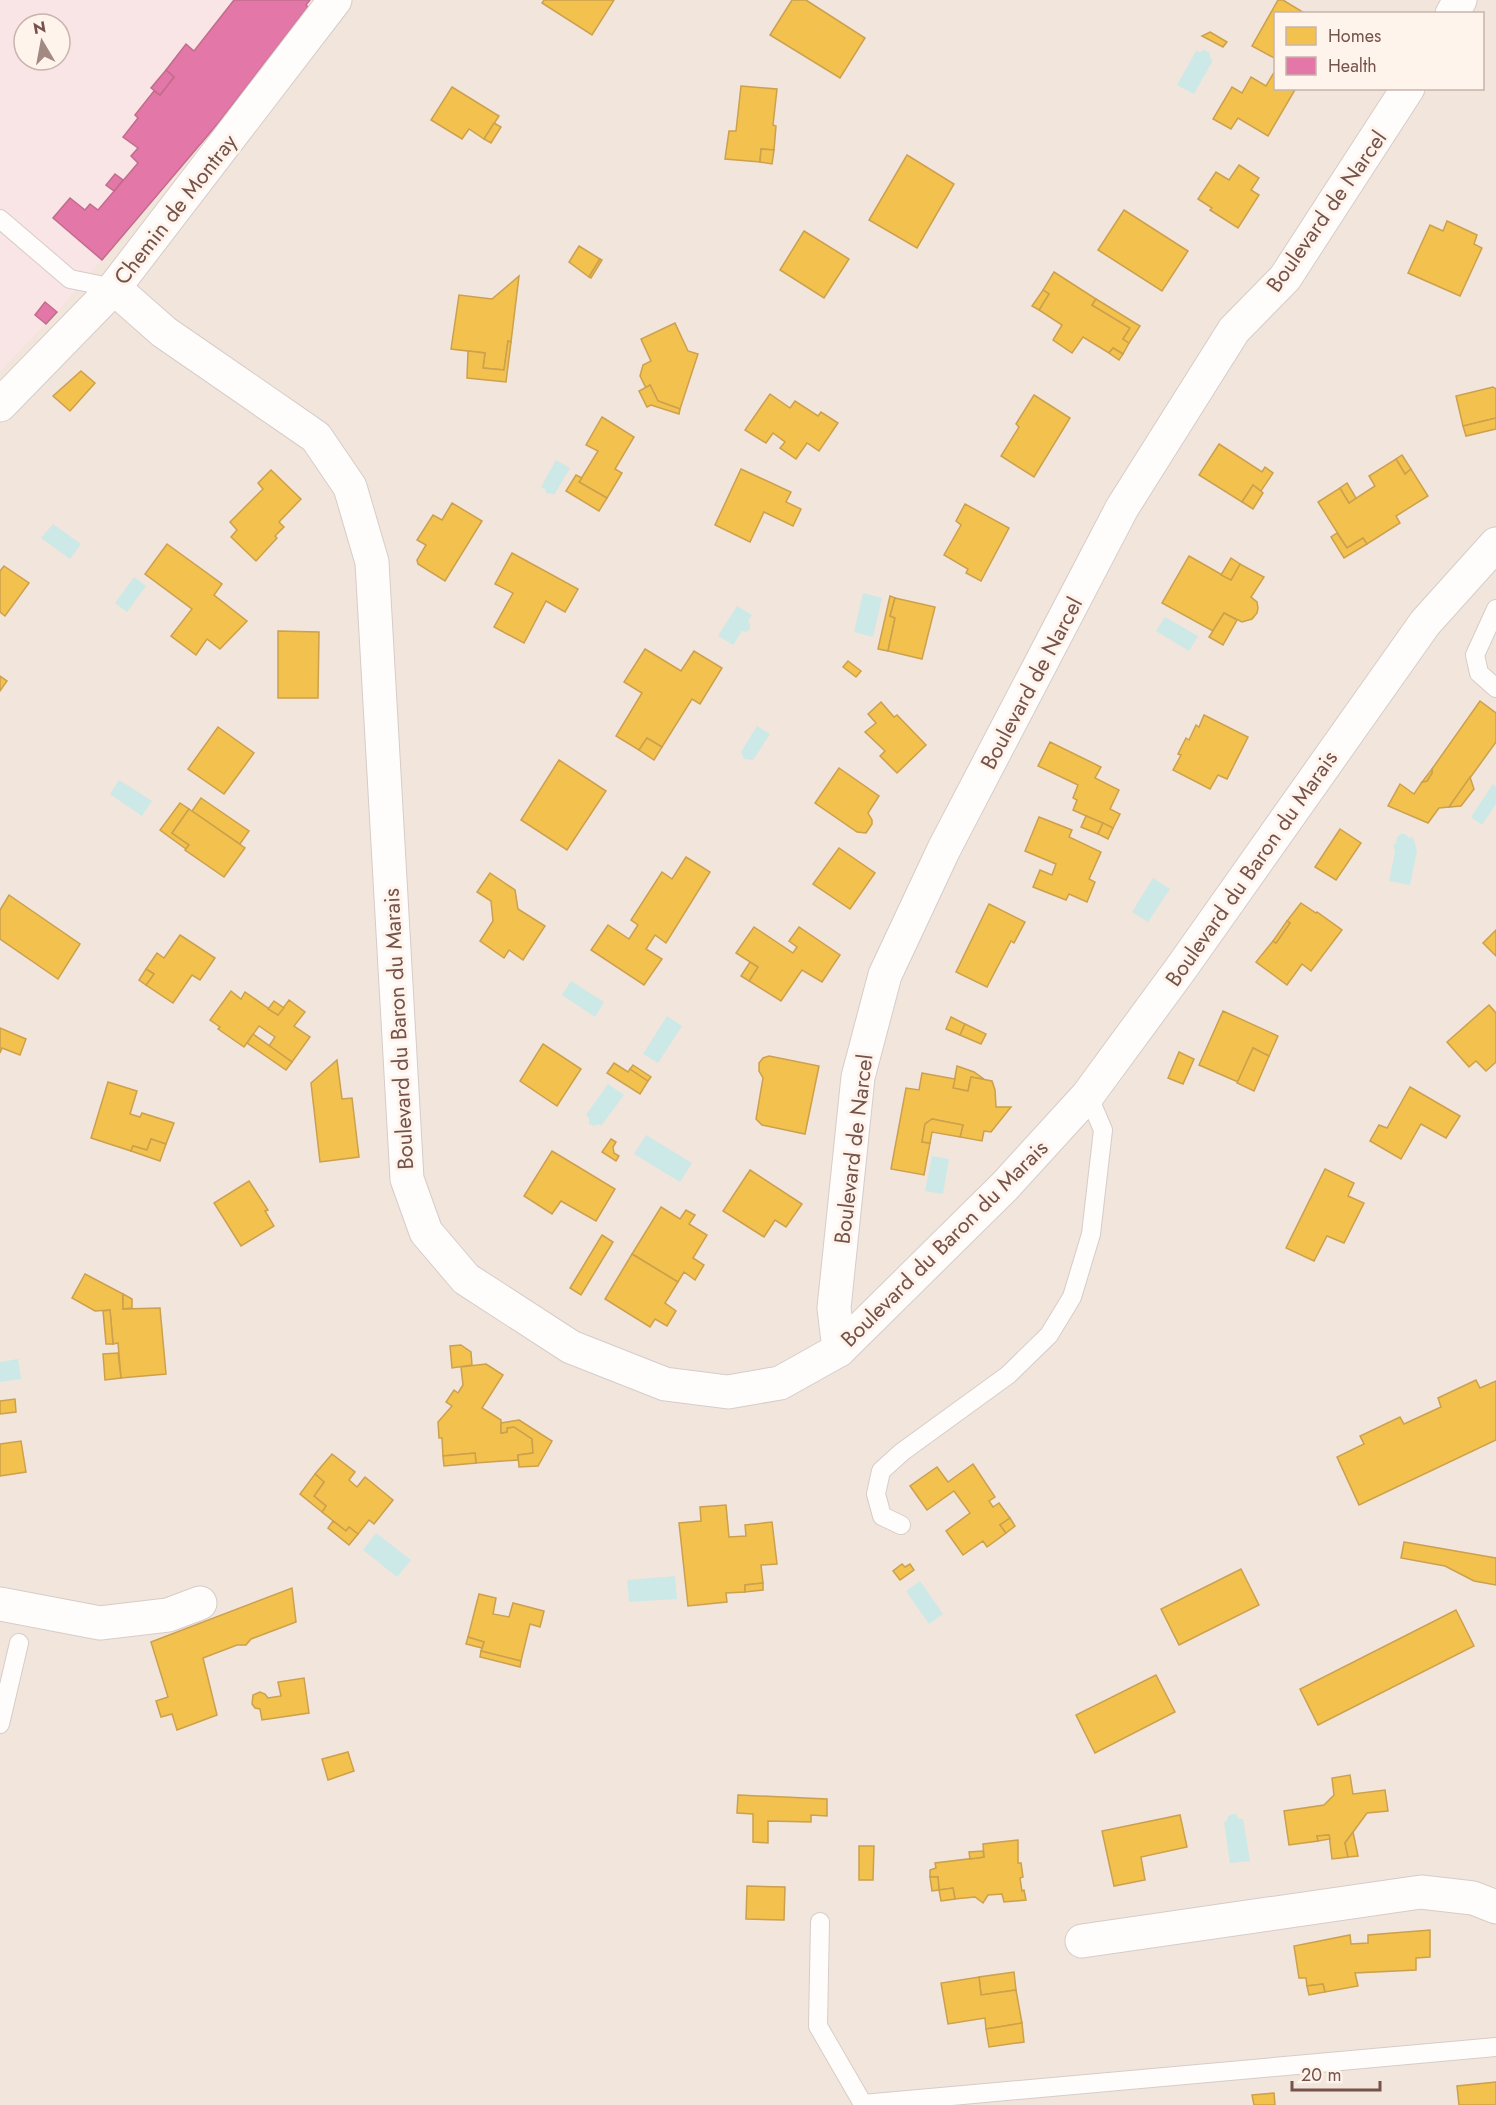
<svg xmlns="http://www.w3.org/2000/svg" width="1496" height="2105" viewBox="0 0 1496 2105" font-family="Jost,sans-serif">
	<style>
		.residential { fill: #f2e5db; fill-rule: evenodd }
		.medical { fill: #f9e4e6; fill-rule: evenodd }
		.water { fill: #cde9e7 }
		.homes { fill: #f2c14e; stroke: #cca04d; stroke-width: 1.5 }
		.health { fill: #e377a8; stroke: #c26c8c; stroke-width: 1.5 }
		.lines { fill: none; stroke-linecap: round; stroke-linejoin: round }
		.service-casing { stroke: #d6ccc8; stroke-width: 20 }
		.minor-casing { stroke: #d6ccc8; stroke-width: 35 }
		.tertiary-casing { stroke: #d6ccc8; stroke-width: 35 }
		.service { stroke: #fefdfc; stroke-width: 18 }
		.minor { stroke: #fefdfc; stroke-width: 33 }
		.tertiary { stroke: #fefdfc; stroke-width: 33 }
		.labels { text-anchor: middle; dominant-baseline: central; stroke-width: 6; stroke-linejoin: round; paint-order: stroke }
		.street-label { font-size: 22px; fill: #75534b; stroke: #fff4ec }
	</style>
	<rect width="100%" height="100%" fill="#f7f1eb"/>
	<path class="residential" d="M0,0H1496V2105H0ZM1276,14H1482V88H1276ZM24,24H60V60H24Z"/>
	<path class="medical" d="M0,0H313L186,162L57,312L0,371ZM24,24H60V60H24Z"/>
	<g class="water">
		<polygon points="1204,50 1210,53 1210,58 1213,60 1194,94 1177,85 1196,51 1200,52"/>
		<polygon points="556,460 570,468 554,495 550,493 547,494 545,489 541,487"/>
		<polygon points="53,524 81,544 70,559 41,538"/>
		<polygon points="134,577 146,586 127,612 115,603"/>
		<polygon points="863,593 882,598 873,637 854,632"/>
		<polygon points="737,606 752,615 748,621 750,624 750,629 746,632 742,631 733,645 718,636"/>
		<polygon points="1165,617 1198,636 1189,651 1156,631"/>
		<polygon points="757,726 770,734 753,760 744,759 741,752"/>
		<polygon points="119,780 152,801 142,816 110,794"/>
		<polygon points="1493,784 1496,787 1496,804 1482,825 1471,817"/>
		<polygon points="1401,834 1405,834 1409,838 1413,837 1417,851 1410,885 1389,881 1395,852 1393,845 1396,843 1397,837"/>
		<polygon points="1153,878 1170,889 1148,922 1132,912"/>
		<polygon points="571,981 604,1002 595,1017 562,995"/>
		<polygon points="667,1016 682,1026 658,1063 643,1054"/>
		<polygon points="608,1084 624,1095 601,1126 598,1124 594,1126 589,1124 589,1118 586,1115"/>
		<polygon points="646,1135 692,1163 680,1182 634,1154"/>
		<polygon points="932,1156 949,1159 943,1194 925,1191"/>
		<polygon points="18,1359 21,1379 0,1382 0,1362"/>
		<polygon points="376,1533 411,1560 397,1577 363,1550"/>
		<polygon points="675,1576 677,1599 629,1602 627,1580"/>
		<polygon points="920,1581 943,1614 929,1624 906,1591"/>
		<polygon points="1233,1814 1236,1814 1239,1819 1243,1819 1250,1861 1230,1863 1224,1822 1227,1821 1228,1816"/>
	</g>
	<g class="homes">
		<polygon points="544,0 614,0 592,35 542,3"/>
		<polygon points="792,0 806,0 865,38 840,78 770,35"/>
		<polygon points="1278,0 1283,0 1306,14 1276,14 1276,59 1252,46"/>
		<polygon points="1210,32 1227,42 1223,47 1202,36"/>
		<polygon points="1276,69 1276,88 1296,88 1268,136 1238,118 1231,129 1213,119 1232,87 1242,93 1251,77 1266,86"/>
		<polygon points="741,86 777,89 773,125 776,126 774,150 761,149 760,162 725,159 729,131 736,131"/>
		<polygon points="452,87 499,116 484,139 469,129 462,139 431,120"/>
		<polygon points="494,123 501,127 491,143 484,139"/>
		<polygon points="761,149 774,150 772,164 760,162"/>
		<polygon points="907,155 954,184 917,248 869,220"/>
		<polygon points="1239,165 1259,178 1251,190 1259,195 1238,228 1210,210 1212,208 1198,199 1216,172 1229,180"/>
		<polygon points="1124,210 1188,251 1162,291 1098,250"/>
		<polygon points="1447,221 1477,235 1474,244 1482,248 1460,296 1408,273 1430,225 1443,231"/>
		<polygon points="804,231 849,259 824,298 780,270"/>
		<polygon points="579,246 600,259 589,277 569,262"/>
		<polygon points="600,259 602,260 591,278 589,277"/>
		<polygon points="1054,272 1096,299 1092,305 1130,328 1123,339 1129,343 1123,354 1113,348 1109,353 1083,337 1072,353 1053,340 1062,325 1039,310 1049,294 1043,290"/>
		<polygon points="519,276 511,342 508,341 504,370 483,368 485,353 451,349 459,295 492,299"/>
		<polygon points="1043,290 1049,294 1039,310 1032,306"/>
		<polygon points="1096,299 1140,326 1129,343 1123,339 1130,328 1092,305"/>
		<polygon points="675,323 688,351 698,354 680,409 658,401 650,385 646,388 640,376 643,365 651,361 641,339"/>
		<polygon points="508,341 511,342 506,382 467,378 468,351 485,353 483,368 504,370"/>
		<polygon points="1113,348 1123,354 1119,360 1109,353"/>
		<polygon points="81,371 95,383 70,411 53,396"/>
		<polygon points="650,385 658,401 680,409 679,414 651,405 647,407 639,391"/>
		<polygon points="1493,387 1496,389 1496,418 1463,426 1456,396"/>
		<polygon points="770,394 790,408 795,401 818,416 821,412 838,423 819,451 807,443 796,459 780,448 785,442 773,433 766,443 745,430"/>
		<polygon points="1034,395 1070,418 1034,477 1001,456 1019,427 1016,424"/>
		<polygon points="602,417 634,437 615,469 622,473 607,498 579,482 598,451 586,445"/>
		<polygon points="1496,418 1496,429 1466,436 1463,426"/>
		<polygon points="1219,444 1262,472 1265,467 1273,473 1261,491 1253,485 1242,502 1199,475"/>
		<polygon points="1402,455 1411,469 1405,474 1396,459"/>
		<polygon points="1396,459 1405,474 1411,469 1428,496 1396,516 1400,523 1367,544 1363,538 1347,548 1318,502 1340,488 1349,503 1375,486 1369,476"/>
		<polygon points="741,469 791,492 786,502 801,509 793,526 764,512 750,542 715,525"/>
		<polygon points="271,470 301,499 279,522 284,527 275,536 277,538 256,561 231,537 237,530 230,522 263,489 258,483"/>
		<polygon points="576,475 582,478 579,482 607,498 599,511 566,491"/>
		<polygon points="1347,483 1356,498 1349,503 1340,488"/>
		<polygon points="1253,485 1263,493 1253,509 1242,502"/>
		<polygon points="452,503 482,521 445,581 418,564 417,560 426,545 417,540 433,515 442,520"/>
		<polygon points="965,504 1009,528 981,581 966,573 968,569 944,555 961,525 956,521"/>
		<polygon points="1337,533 1347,548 1363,538 1367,544 1344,558 1331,537"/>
		<polygon points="167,544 222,584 214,595 247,621 220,649 207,639 196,655 171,636 192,609 145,574"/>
		<polygon points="512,553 578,589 565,612 546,601 524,643 494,627 513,593 495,584"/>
		<polygon points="1189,556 1231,580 1240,564 1264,577 1251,597 1257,602 1258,608 1257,613 1252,619 1242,622 1224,613 1213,631 1162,603"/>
		<polygon points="1231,558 1240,564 1231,580 1221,575"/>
		<polygon points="4,566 29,583 5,616 0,612 0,571"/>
		<polygon points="890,596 895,598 890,616 895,618 888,651 878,649"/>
		<polygon points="895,598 935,607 922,659 888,651 895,618 890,616"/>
		<polygon points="1224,613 1237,620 1223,645 1209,637"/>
		<polygon points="278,631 319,632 318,698 278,698"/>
		<polygon points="645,649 681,671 694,651 722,668 700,704 692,699 662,747 647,738 639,750 616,736 642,693 624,682"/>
		<polygon points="848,661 861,671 856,677 843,667"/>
		<polygon points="0,676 7,681 0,691"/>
		<polygon points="1480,701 1496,713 1496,742 1449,807 1439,808 1428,823 1388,806 1400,784 1414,794 1422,782 1427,781 1432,773 1432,769"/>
		<polygon points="881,702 894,717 897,715 926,745 897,773 880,756 885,751 865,732 876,723 868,714"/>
		<polygon points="1204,715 1248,737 1227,779 1218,775 1210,789 1173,770 1181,755 1178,754 1186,738 1189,740 1196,725 1199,727"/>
		<polygon points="218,727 254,753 224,794 188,769"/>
		<polygon points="647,738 662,747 654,760 639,750"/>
		<polygon points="1050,742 1101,767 1095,778 1119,790 1110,809 1120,814 1113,828 1073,810 1077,800 1073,798 1078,785 1038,766"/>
		<polygon points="559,760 606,791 567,850 521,820"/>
		<polygon points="839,768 879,796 868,813 872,820 872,824 866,833 857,832 815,803"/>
		<polygon points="1432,769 1432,773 1427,781 1422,782"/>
		<polygon points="1470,777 1474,789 1461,806 1449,807"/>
		<polygon points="201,798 249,831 240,844 192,811"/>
		<polygon points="180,803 189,809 172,833 189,845 186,849 160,830"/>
		<polygon points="189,809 245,848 224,877 185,850 189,845 172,833"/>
		<polygon points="1086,816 1103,823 1098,834 1081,827"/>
		<polygon points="1039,817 1072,830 1069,837 1101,852 1089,879 1095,882 1087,902 1069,894 1066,900 1033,887 1040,870 1052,875 1056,864 1025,851"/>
		<polygon points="1103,823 1113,828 1108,839 1098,834"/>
		<polygon points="1340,829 1361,843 1336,880 1315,867"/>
		<polygon points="839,848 875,873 850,909 813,884"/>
		<polygon points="686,857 710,872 666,943 655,935 646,949 662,959 644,985 591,950 608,925 629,939 638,925 631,920 662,872 672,879"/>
		<polygon points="490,873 515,890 518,909 545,926 523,960 509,950 504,958 480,941 493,921 491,901 477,892"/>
		<polygon points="9,895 80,944 58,979 0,939 0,910"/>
		<polygon points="1301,903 1316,913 1317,912 1342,930 1311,971 1302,964 1287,985 1256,962 1273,941 1276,943 1290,923 1287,921"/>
		<polygon points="989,904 1025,922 1014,943 1011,941 987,987 956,972"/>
		<polygon points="1287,921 1290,923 1276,943 1273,941"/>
		<polygon points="754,927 793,953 797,947 789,941 799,927 840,955 822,982 802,970 781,1001 749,981 758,967 736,953"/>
		<polygon points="1496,930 1496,956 1483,943"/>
		<polygon points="180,935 215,958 200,980 192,975 173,1003 146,985 154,974 146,969 157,953 164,958"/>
		<polygon points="750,962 758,967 749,981 741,976"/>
		<polygon points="146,969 154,974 146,985 139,980"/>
		<polygon points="231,991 241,999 245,992 278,1015 289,1000 305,1012 294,1026 310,1037 292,1062 269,1046 275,1037 259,1026 244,1047 218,1029 220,1027 210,1020"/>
		<polygon points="274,1001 284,1008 278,1015 268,1009"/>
		<polygon points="1489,1005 1496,1013 1496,1062 1486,1071 1476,1061 1469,1067 1447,1042"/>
		<polygon points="1223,1011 1278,1036 1269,1056 1253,1048 1238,1082 1199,1065"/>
		<polygon points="951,1017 965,1024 960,1035 946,1029"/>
		<polygon points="965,1024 986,1034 981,1044 960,1035"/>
		<polygon points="0,1028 26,1039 20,1055 2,1048 0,1053"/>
		<polygon points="253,1034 292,1062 286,1070 247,1043"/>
		<polygon points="543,1044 581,1069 557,1106 520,1081"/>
		<polygon points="1253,1048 1269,1056 1254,1091 1237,1083"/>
		<polygon points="1179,1052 1194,1059 1183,1084 1168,1078"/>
		<polygon points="769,1056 819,1066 805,1134 762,1125 756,1119 763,1078 759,1071 759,1063 763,1058"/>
		<polygon points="337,1060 342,1099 352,1098 359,1157 320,1162 311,1083"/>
		<polygon points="614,1063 628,1072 630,1069 648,1081 640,1094 607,1073"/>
		<polygon points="633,1065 651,1077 648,1081 630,1069"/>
		<polygon points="957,1066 974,1072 984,1079 971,1077 968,1091 953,1088"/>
		<polygon points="922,1073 955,1079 953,1088 968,1091 971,1077 992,1081 995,1090 996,1107 1011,1107 991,1132 984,1131 982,1141 960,1137 963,1125 932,1119 925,1124 922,1142 930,1143 924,1175 891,1169 906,1088 919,1090"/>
		<polygon points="108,1082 137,1091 130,1114 140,1117 142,1113 174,1123 166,1144 151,1139 147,1150 133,1146 131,1151 91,1138"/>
		<polygon points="1410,1087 1460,1116 1446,1138 1421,1124 1401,1159 1370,1141 1379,1125 1387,1128"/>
		<polygon points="932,1119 963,1125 960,1137 932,1132 930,1143 922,1142 925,1124"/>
		<polygon points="151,1139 166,1144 160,1161 131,1151 133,1146 147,1150"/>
		<polygon points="611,1139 616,1142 613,1147 614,1153 619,1156 616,1161 602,1152"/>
		<polygon points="552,1151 615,1189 596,1221 561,1201 552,1214 524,1196"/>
		<polygon points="1325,1169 1354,1183 1348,1196 1364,1203 1344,1243 1327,1236 1314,1261 1286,1248"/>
		<polygon points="750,1170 802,1204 786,1227 775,1220 764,1237 723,1211"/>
		<polygon points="249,1181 268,1210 265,1211 274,1226 241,1246 214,1203"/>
		<polygon points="661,1207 680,1219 686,1210 695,1215 689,1224 707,1235 693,1258 704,1265 695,1280 684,1272 678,1282 632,1254"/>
		<polygon points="602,1235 613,1242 581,1295 570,1288"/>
		<polygon points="632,1254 678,1282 665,1303 676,1311 667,1326 655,1319 650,1327 605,1299"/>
		<polygon points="85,1274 123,1294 123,1309 160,1308 166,1374 121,1378 118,1343 113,1344 110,1310 95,1311 72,1298"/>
		<polygon points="123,1294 132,1299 132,1308 123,1309"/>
		<polygon points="110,1310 113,1344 106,1344 103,1311"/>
		<polygon points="461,1345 471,1352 472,1365 452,1368 450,1346"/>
		<polygon points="118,1353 121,1378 105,1380 103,1354"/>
		<polygon points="486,1364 503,1375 482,1408 501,1420 501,1433 507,1432 507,1428 514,1427 532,1439 533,1453 518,1455 518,1460 476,1463 475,1453 443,1456 442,1438 439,1438 438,1422 452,1406 446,1402 454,1390 458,1393 463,1385 461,1367"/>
		<polygon points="1476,1380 1480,1388 1496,1381 1496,1440 1359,1505 1337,1457 1364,1444 1360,1436 1400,1417 1404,1424 1441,1407 1438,1398"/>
		<polygon points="15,1399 16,1412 0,1414 0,1401"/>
		<polygon points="519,1420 552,1441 538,1466 519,1467 518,1455 533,1453 532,1439 514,1427 507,1428 507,1432 501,1433 501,1423"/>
		<polygon points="21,1441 26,1472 0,1476 0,1444"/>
		<polygon points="475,1453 476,1463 444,1466 443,1456"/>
		<polygon points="332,1454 355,1472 349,1480 357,1487 365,1477 393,1500 374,1524 369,1520 358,1534 349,1527 346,1531 322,1512 326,1506 314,1496 324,1482 315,1474"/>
		<polygon points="973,1464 995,1497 989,1501 993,1507 999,1503 1010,1518 1000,1525 1006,1533 987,1547 983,1541 963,1555 946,1531 970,1513 954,1491 927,1510 910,1486 937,1467 948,1482"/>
		<polygon points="315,1474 324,1482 314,1496 326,1506 322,1512 300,1494"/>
		<polygon points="726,1505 729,1537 746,1536 745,1525 772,1522 777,1564 761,1565 763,1583 745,1585 745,1592 726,1593 727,1602 688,1606 679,1523 701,1521 700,1507"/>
		<polygon points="1010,1518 1015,1526 1006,1533 1000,1525"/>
		<polygon points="333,1521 346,1531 349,1527 358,1534 349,1545 328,1528"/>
		<polygon points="1404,1542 1496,1558 1496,1585 1474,1581 1445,1566 1401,1558"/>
		<polygon points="902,1564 905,1567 910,1564 914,1570 900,1580 893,1571"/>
		<polygon points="1241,1569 1259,1605 1179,1645 1161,1609"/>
		<polygon points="763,1583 763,1590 745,1592 745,1585"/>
		<polygon points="292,1588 296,1622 251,1639 246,1645 237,1645 203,1658 217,1715 177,1730 172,1714 161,1717 156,1701 168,1697 151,1642"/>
		<polygon points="479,1594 496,1598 493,1614 509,1617 513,1603 544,1611 540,1627 530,1624 521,1661 481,1651 484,1642 468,1637"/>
		<polygon points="1456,1610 1474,1646 1318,1725 1300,1689"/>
		<polygon points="468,1637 484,1642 482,1648 466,1644"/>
		<polygon points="481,1651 521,1661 520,1667 480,1657"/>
		<polygon points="1156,1675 1175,1712 1095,1753 1076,1715"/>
		<polygon points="304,1678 309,1713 262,1720 260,1709 255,1708 252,1704 253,1695 260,1692 265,1694 268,1698 281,1696 278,1682"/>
		<polygon points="348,1752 354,1771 328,1780 322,1759"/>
		<polygon points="1350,1775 1353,1794 1385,1790 1388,1811 1367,1813 1345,1843 1348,1857 1332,1859 1329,1835 1317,1836 1318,1841 1289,1845 1284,1811 1324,1805 1334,1795 1332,1778"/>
		<polygon points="738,1795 827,1799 827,1816 811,1815 811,1822 768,1821 768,1843 753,1842 753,1814 737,1813"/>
		<polygon points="1180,1815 1187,1847 1141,1857 1145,1880 1114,1886 1102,1831"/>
		<polygon points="1353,1832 1358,1856 1348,1857 1345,1843"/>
		<polygon points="1329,1835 1330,1839 1318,1841 1317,1836"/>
		<polygon points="1018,1840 1018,1863 1021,1863 1023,1877 1020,1878 1022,1891 1024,1890 1026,1900 1004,1902 1002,1894 988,1895 983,1903 975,1897 955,1899 953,1888 939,1890 938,1877 930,1877 930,1870 936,1868 935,1863 984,1857 983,1844"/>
		<polygon points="859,1846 874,1846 873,1880 859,1880"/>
		<polygon points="983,1851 984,1857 970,1859 969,1852"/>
		<polygon points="930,1877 938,1877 939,1890 932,1891"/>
		<polygon points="747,1886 785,1887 784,1920 746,1919"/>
		<polygon points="953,1888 955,1899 941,1901 939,1890"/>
		<polygon points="1430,1930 1430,1957 1416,1958 1416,1970 1355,1973 1358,1986 1325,1992 1323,1984 1307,1986 1306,1978 1299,1978 1294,1946 1350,1935 1351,1944 1368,1943 1368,1935"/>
		<polygon points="1014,1972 1016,1990 981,1995 979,1977"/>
		<polygon points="979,1977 981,1995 1016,1990 1022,2023 986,2029 985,2018 948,2024 941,1983"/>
		<polygon points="1323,1984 1325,1992 1309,1995 1307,1986"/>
		<polygon points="1022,2023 1024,2042 989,2047 986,2029"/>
		<polygon points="1496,2082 1496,2105 1459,2105 1457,2086"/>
		<polygon points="1274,2093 1275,2105 1254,2105 1252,2095"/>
	</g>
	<g class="health">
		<polygon points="234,0 310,0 306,5 308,7 220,121 102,260 53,218 70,198 85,210 90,204 98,210 138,163 131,156 138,148 123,137 138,118 135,115 154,91 160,95 174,77 166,70 186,44 194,51"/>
		<polygon points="166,70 174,77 160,95 151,88"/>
		<polygon points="115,174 123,180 114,191 106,185"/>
		<polygon points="45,302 57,312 46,324 35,315"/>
	</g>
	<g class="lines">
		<g class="service-casing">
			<g id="service">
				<polyline points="0,219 70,279 114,288"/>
				<polyline points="1496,609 1475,655 1479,673 1496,688"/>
				<polyline points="901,1525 882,1516 876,1494 881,1471 902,1452 1008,1375 1049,1335 1072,1297 1091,1234 1103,1130 1088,1095"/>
				<polyline points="0,1724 19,1643"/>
				<polyline points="820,1922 818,2026 863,2104 1496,2047"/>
			</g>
		</g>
		<g class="minor-casing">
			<g id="minor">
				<polyline points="1452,14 1460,0"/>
				<polyline points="0,405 114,288"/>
				<polyline points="839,1350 834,1308 858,1077 885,975 944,849 1122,508 1234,330 1285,278 1408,88"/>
				<polyline points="0,1604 100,1623 168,1615 200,1603"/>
				<polyline points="1082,1941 1421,1892 1473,1898 1496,1907"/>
			</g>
		</g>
		<g class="tertiary-casing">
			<polyline id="tertiary" points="335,0 114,288 164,332 316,437 350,487 372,562 407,1179 426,1232 466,1279 571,1347 665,1384 728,1392 780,1383 839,1350 1005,1186 1088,1095 1182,967 1425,623 1496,544"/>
		</g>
		<use href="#service" class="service"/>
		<use href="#minor" class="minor"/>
		<use href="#tertiary" class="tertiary"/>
	</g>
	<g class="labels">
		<g class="street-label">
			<text transform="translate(175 209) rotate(-52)">Chemin de Montray</text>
			<text transform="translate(1326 211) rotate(-55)">Boulevard de Narcel</text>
			<text transform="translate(1031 683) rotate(-62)">Boulevard de Narcel</text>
			<text transform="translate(1251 868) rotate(-55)">Boulevard du Baron du Marais</text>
			<text transform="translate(398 1029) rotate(-93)">Boulevard du Baron du Marais</text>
			<text transform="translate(853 1149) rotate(-83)">Boulevard de Narcel</text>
			<text transform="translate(944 1243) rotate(-45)">Boulevard du Baron du Marais</text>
		</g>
	</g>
	<rect x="1274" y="12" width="210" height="78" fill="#fff4ec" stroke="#c8b4ac" stroke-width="1.5"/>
	<rect x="1286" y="27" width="30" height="18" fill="#f2c14e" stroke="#c8b4ac" stroke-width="1.5"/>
	<text x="1328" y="42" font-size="18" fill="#75534b">Homes</text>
	<rect x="1286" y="57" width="30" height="18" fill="#e377a8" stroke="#c8b4ac" stroke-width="1.5"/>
	<text x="1328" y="72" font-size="18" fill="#75534b">Health</text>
	<g transform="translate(42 42) rotate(350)"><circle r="28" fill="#fff4ec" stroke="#c8b4ac" stroke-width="1.5"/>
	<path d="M0-4.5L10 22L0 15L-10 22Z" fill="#a28a83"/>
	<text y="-9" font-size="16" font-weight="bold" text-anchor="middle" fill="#75534b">N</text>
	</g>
	<path d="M1292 2081v9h88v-9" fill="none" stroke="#75534b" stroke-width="3"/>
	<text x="1301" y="2081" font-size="18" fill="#75534b" stroke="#fff4ec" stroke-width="4.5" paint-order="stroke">20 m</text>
</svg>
